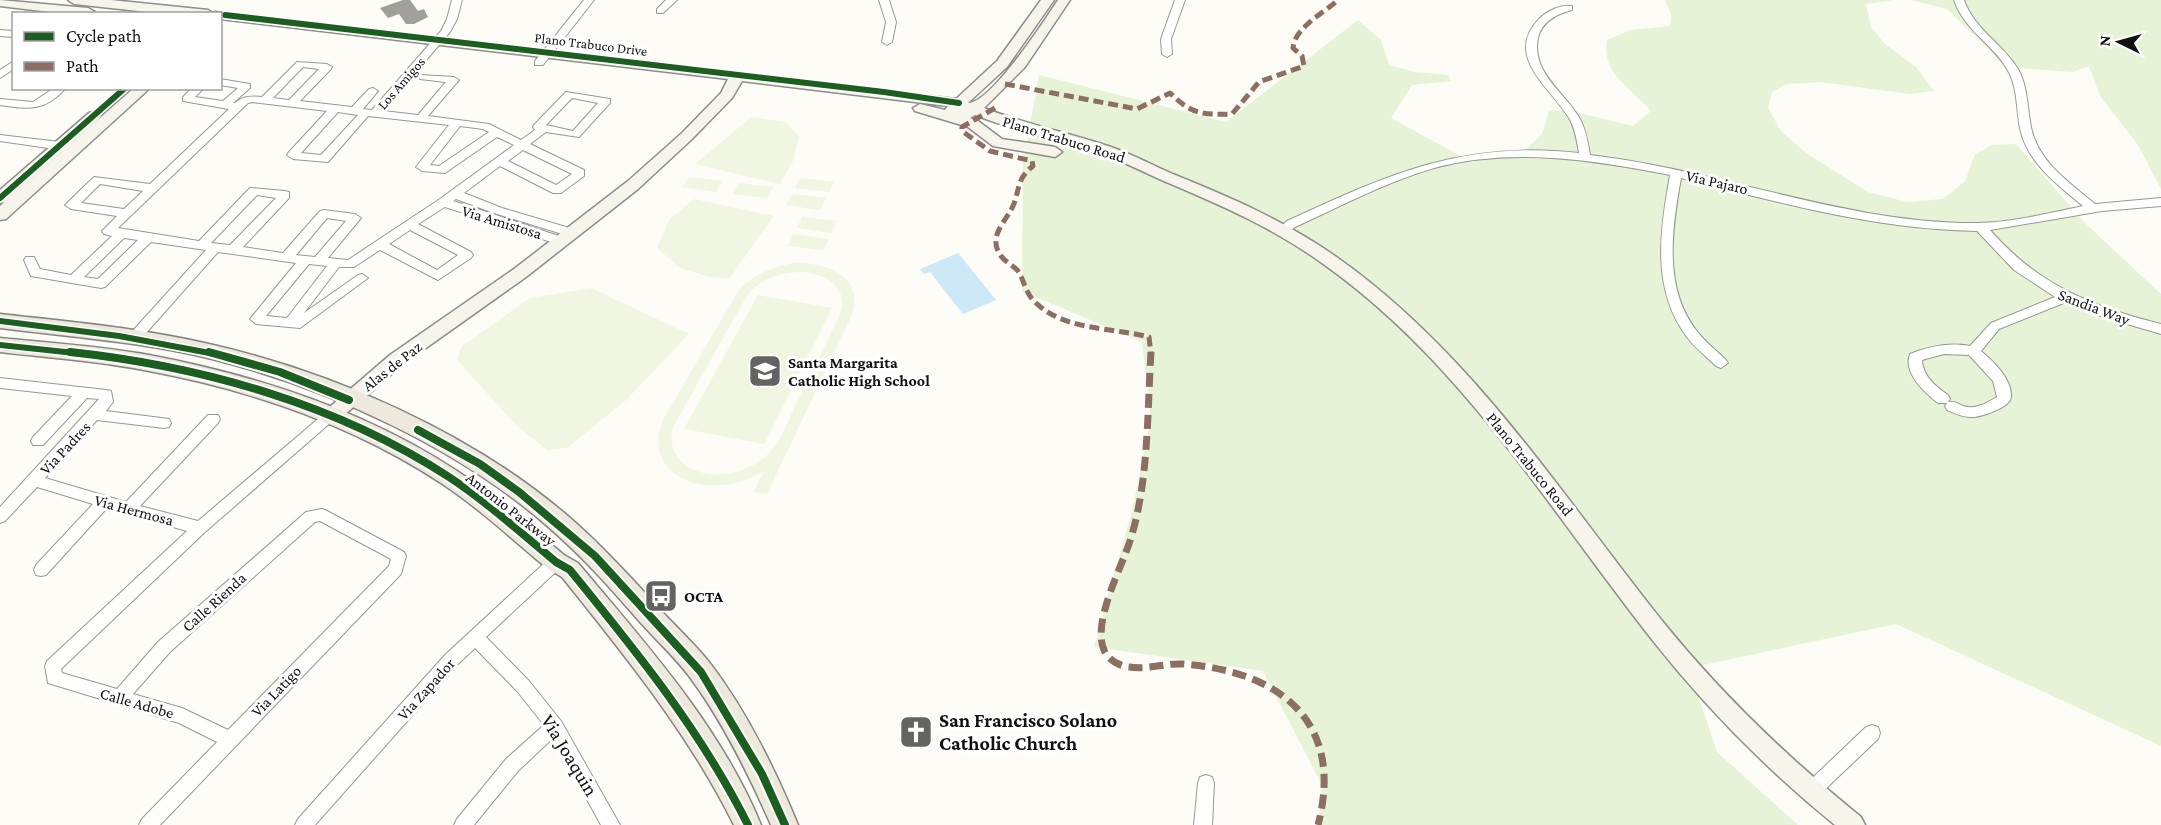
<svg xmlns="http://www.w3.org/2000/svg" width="2161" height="825" viewBox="0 0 2161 825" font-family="'Crimson Pro',serif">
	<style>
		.green { fill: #e7f3d7 }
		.pitch { fill: #f0f6e1; fill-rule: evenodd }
		.water { fill: #cde8f7 }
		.building { fill: #a19f9c }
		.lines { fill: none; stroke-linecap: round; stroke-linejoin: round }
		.street-casing { stroke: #979795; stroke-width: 2 }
		.secondary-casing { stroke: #8e8d8b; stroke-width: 3 }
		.primary-casing { stroke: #858482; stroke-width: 3 }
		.street { fill: #fffffe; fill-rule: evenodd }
		.secondary { fill: #f6f4eb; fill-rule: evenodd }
		.primary { fill: #ede9dc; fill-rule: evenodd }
		.quiet-far1 { stroke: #8d6e63; stroke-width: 5; stroke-dasharray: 10 5; stroke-linecap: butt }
		.quiet { stroke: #8d6e63; stroke-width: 7; stroke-dasharray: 14 7; stroke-linecap: butt }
		.cycleway-far1-casing { stroke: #fff; stroke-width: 9 }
		.cycleway-casing { stroke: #fff; stroke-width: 12 }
		.cycleway-far1 { stroke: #1b5e20; stroke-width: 6 }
		.cycleway { stroke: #1b5e20; stroke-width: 8 }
		.labels { text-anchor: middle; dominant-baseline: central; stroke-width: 6; stroke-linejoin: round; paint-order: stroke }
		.far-street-label { font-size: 14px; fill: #111; stroke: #fff }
		.street-label { font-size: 16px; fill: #111; stroke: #fff }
		.poi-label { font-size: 16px; font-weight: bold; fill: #111; stroke: #fff; text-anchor: start }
		.near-poi-label { font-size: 20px; font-weight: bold; fill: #111; stroke: #fff; text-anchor: start }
		.near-street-label { font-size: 20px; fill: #111; stroke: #fff }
	</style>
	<rect width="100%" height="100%" fill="#fdfcf7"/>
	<g class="green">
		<path d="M1665,0H1894L1866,4L1871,27L1885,44L1916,67L1934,91L1910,94L1820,82L1787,84L1772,92L1768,108L1781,131L1806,153L1868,192L1907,202L1943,199L1965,181L1975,154L1992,145L2016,144L2084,222L2161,294V746L1896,624L1689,668L1717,752L1798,825H1318L1322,785L1263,671L1094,647L1132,511L1151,419L1142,342L1022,291L1023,163L1039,75L1226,122L1358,20L1381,40L1389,65L1415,72L1448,75L1451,81L1412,85L1391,118L1468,160L1495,158L1523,152L1542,134L1549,110L1571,111L1633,126L1651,111C1631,88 1601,74 1607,40L1630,30L1670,26L1671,15Z"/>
		<polygon points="1910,0 2161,0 2161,189 2138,145 2100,96 2089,66 2072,72 2006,67 1947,9"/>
	</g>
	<g class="pitch">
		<polygon points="751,117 786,122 799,136 793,161 780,184 695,164"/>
		<polygon points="689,177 722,181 716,192 682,187"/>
		<polygon points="800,178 834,182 829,192 795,188"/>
		<polygon points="739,183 773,187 767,198 733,194"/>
		<polygon points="792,194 826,198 820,210 786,205"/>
		<polygon points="694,199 774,216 729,279 710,277 680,268 657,248 669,220"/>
		<polygon points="802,217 837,221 831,233 797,228"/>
		<polygon points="793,234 829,239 823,250 788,246"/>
		<path d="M796,263C828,263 866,277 851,317L767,494L754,492L763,472C750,479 737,484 722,485C680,489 644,462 664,418L738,291C754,274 773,266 796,263ZM803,272C826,274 850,288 840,315C825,346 810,376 795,406C788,421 782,438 771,451C752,473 713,483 687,466C673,457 669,443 673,427L745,299C758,279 780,272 803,272Z"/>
		<polygon points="591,288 689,334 626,400 567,448 547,450 516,425 457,360 461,347 530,298"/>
		<polygon points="758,295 832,308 764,444 684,429"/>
	</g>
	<polygon class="water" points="958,253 996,300 963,314 930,272 924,274 920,269"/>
	<polygon class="building" points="403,0 410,0 418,11 424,9 428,17 414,24 406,24 399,14 388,18 380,8"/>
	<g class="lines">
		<g class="street-casing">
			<g id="street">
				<path d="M452,0H462L457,19L450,32L383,111L418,115L446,82L420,79V75L454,77L459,80L428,116L489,124L521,140L535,130L533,127L534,125L566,92L610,99V103L579,137L546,132L530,144L584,170V176L561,193H553L500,166L464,193L502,208L576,230L578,233L576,236L572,237L494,213L456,199L453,201L565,238L567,241L565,244H557L445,207L418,224L471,252L473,255L471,258L438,280L380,250L354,267H339L304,313L358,275L362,274L368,278L300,328L256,324L250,319L296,263L218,252L139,341L134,343L128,338L129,335L206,250L151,242L105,287L101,288L31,276L24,260L26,257H34L40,269L71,275L112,236L104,234L102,231L117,216L71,209L65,205L94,177L150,184L229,109L183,101V97L192,88H204L195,97L223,101L238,88L220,85V79L250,84V88L233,103H235C243,96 252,96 262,97L297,62L327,64L332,67L331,69L300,101L352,107L369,89L373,88L378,91L363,109L372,110L441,31L447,19ZM303,67L319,69L289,100L273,98ZM572,98L598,103L573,131L546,125ZM252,102L327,111L289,152L287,155L293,159L328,162L368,116L449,125L416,167L422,171L445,173L497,137L514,145L440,199L348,260L328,258L361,218L355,214L324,210L320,211L283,253L243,247L289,198V192L285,191L250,188L199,241L118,228L248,103ZM338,112L358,115L321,155L301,153ZM460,126L483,129L489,132L439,166L430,165ZM523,150L572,174L556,185L508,161ZM100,184L143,191L124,209L81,203ZM257,195L276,198L230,245L211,243ZM327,218L346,221L315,257L296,255ZM410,230L458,255L437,270L389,244ZM124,238L138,240L98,279L84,277ZM309,264L327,266L287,318L266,316Z"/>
				<polygon points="584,0 594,0 543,65 535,65 535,61"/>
				<polygon points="666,0 677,0 663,13 657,13 657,9"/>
				<polygon points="879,0 889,0 896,22 892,42 887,45 882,42 886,22"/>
				<polygon points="1175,0 1185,0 1171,39 1172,54 1167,57 1162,54 1161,39"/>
				<path d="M1954,0H1964C1974,29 2002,43 2018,69C2028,87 2027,107 2031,127C2038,162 2069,182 2095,204L2161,198V206L2102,211L1990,230C2038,285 2092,307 2161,324V334L2103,317L2066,302L1999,329L1981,351C1993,361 2013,380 2011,398C2009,408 1979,418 1970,417C1962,417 1954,413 1947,410L1945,406L1947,403H1938C1924,392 1903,373 1910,354C1930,346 1949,342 1970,346L1991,323L2055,297L2014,270L1977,231C1876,230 1778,202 1681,178C1672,228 1663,287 1696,330C1704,341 1716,350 1726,360L1728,363L1721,368L1716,366C1707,357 1695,348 1687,337C1651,289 1660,230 1670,175C1593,160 1512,147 1434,168C1386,182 1341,206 1295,227L1287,233H1279L1277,230L1287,221C1389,174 1463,140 1579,153C1577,141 1575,128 1569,118C1551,88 1503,56 1539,19C1547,11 1561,4 1572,6V10C1557,14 1542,21 1538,38C1531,73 1565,92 1580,119C1586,130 1588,142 1590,155C1721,170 1846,224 1979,223C2014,222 2049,213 2083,206C2057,184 2027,163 2020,128C2016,108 2018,87 2007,69C1992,43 1964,30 1954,0ZM1944,354L1969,355L1993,381L1997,397C1987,403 1975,410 1963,406C1956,403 1955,401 1948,402L1950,399L1948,395C1935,386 1923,376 1922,360Z"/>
				<polygon points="0,30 14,31 14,37 0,36"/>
				<polygon points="14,61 14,69 0,78 0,70"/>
				<path d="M54,88H66C44,112 29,109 0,105V99L33,102Z"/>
				<polygon points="0,135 69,143 75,147 69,151 0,141"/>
				<path d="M0,378L106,390L111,391L113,402L106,411L169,419L171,423L169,427L164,428L97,420L45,478L126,502L208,415H218L220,419L218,423L140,506L198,521L325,413H335L337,417L205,532L61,669L62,673L117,689L158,642L306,512L322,509L327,511L404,552L406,556L401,574L160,825H139L142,819L217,742L179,723L48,683L45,666L47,661L187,531L107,508L46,575L41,576L36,575L34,570L36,565L93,504L37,487L5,521L0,523V507L99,399L87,398L43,445H33L31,441L33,437L72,396L0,388ZM320,521L391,559L389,566L228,730L182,708L133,694L170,652L315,522Z"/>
				<polygon points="556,556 561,557 563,562 561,567 486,637 529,681 561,721 620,825 601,825 553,738 518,771 474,825 454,825 457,819 506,759 544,725 517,691 475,648 457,665 315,825 295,825 298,819 445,655 551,557"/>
				<polygon points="1872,725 1878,727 1880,733 1878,739 1817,797 1811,799 1805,797 1803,791 1805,785 1866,727"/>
				<polygon points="1206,775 1212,777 1214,783 1212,825 1194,825 1198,783 1200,777"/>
			</g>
		</g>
		<g class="secondary-casing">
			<g id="secondary">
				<polygon points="0,0 88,8 95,12 67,14 0,6"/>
				<polygon points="68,0 111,0 208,10 214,14 166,14 74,4"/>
				<path d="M1041,0H1054L1007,67L968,103C990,104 1045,20 1058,0H1070L1025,67L984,108C1025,124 1069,133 1111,147C1134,155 1154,166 1175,175C1232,198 1285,221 1335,256C1472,352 1560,493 1663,622C1722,695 1788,758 1861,817L1865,825H1835C1766,769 1705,707 1650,637C1547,506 1461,361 1322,263C1272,227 1220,205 1164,181C1143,172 1123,161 1101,154C1059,140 1016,131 975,115L970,118L978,121L1002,139L1055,147L1062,152L1055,157L993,146L968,127L915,111L913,108L920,104L945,110L948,106L742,81L732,98L692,139L638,189L526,277L402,365L336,422L330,424L324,422L321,417L324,412L390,355L514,269L628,181L682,133L721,93L728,79L220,19V14L215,12L956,99L997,61Z"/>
				<polygon points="134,88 150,88 6,219 0,220 0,206"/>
				<polygon points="94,112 101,116 99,119 5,202 0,203 0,190 89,113"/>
			</g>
		</g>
		<g class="primary-casing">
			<g id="primary">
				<path d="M0,314C70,322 140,328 209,344C333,372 472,433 569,517C600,544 627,573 654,603C672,623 692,641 709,662C746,710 775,769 798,825H771C749,775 724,724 692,680C677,659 657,641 640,622C612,590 585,559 553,531C461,449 331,389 212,359C143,342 71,337 0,328Z"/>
				<path d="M0,338C50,343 100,346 149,355C255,375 366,411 457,471C495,496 529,526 564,555L578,563C646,644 721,727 761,825H734C689,734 625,656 562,577L548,569C513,540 479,508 441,483C354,426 251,390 149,371C100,361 50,358 0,352Z"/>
			</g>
		</g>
		<use href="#street" class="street"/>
		<use href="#secondary" class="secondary"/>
		<use href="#primary" class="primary"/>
		<g class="quiet-far1">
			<path d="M1005,84L1137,109L1170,93C1191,114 1202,115 1232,114L1259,82L1304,66L1302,56L1293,48C1295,27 1324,13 1338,0"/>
			<path d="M995,108L962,127V131L990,151L1032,161L1033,166C1014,181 1021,192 1011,210C1003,224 988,238 1001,256C1005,262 1013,265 1018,271C1024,280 1025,291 1033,300C1062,331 1110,327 1149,337L1151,354"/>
		</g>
		<path class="quiet" d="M1151,352C1147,415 1149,481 1130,541C1121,569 1092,622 1104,650C1108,660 1119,666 1129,667C1147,670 1165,663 1183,664C1280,671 1345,722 1318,825"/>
		<g class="cycleway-far1-casing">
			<g id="cycleway-far1">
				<polyline points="225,15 884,92 959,103"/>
				<polyline points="0,198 125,88"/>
				<polyline points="0,321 119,336 215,354"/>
				<polyline points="0,345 84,354"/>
			</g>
		</g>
		<g class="cycleway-casing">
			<g id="cycleway">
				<path d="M70,352C201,366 337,404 449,477C487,502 521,533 556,562L570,570C636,651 701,731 748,825"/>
				<polyline points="209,352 280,372 349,400"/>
				<polyline points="418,430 480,464 519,492 595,556 701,672 762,774 785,825"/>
			</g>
		</g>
		<use href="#cycleway-far1" class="cycleway-far1"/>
		<use href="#cycleway" class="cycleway"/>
	</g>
	<defs>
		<g id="school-square" transform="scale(1.725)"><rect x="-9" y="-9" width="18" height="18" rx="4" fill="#646362" stroke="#fff"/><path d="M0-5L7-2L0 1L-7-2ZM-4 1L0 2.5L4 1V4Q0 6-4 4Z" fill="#fff"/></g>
		<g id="bus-square" transform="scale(1.725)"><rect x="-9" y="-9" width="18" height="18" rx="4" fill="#646362" stroke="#fff"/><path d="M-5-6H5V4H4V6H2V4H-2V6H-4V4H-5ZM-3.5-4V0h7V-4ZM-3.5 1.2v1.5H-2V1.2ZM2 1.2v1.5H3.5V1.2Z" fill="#fff"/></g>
		<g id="church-square" transform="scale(1.725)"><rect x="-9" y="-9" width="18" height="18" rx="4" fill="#646362" stroke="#fff"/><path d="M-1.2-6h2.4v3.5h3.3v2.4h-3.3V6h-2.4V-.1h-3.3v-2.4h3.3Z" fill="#fff"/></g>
	</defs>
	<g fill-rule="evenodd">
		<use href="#school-square" x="765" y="371"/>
		<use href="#bus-square" x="661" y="596"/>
		<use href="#church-square" x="916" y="732"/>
	</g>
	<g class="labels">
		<g class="far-street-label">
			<text transform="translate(591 44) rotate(7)">Plano Trabuco Drive</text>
			<text transform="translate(401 83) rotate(-49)">Los Amigos</text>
		</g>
		<g class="street-label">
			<text transform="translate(1064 139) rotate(17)">Plano Trabuco Road</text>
			<text transform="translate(1717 182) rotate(13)">Via Pajaro</text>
			<text transform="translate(502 222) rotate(17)">Via Amistosa</text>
			<text transform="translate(2094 307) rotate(21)">Sandia Way</text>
			<text transform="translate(392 366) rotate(-38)">Alas de Paz</text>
			<text transform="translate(65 448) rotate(-47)">Via Padres</text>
			<text transform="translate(1530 464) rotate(51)">Plano Trabuco Road</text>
			<text transform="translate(511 509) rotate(38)">Antonio Parkway</text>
			<text transform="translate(134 510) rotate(15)">Via Hermosa</text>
			<text transform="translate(214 602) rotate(-42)">Calle Rienda</text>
			<text transform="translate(426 689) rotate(-48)">Via Zapador</text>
			<text transform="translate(276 691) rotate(-46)">Via Latigo</text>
			<text transform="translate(137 703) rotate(16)">Calle Adobe</text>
		</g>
		<g class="poi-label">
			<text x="788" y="362">Santa Margarita<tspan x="788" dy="18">Catholic High School</tspan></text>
			<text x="684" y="596">OCTA</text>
		</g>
		<g class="near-poi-label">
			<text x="939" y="720">San Francisco Solano<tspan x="939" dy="23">Catholic Church</tspan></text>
		</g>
		<g class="near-street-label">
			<text transform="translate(570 755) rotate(59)">Via Joaquin</text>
		</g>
	</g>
	<rect x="12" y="12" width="210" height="78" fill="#ffffff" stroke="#a0a0a0" stroke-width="1.5"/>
	<rect x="24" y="32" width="30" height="9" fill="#1b5e20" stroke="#a0a0a0" stroke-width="1.5"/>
	<text x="66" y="42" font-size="18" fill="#111111">Cycle path</text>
	<rect x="24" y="62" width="30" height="9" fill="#8d6e63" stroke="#a0a0a0" stroke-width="1.5"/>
	<text x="66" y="72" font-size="18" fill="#111111">Path</text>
	<g transform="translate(2119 42) rotate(275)" stroke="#ffffff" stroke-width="4.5" paint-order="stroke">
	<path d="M0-4.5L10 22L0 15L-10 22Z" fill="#111111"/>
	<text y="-9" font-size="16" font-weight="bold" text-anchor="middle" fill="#111111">N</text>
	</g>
</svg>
